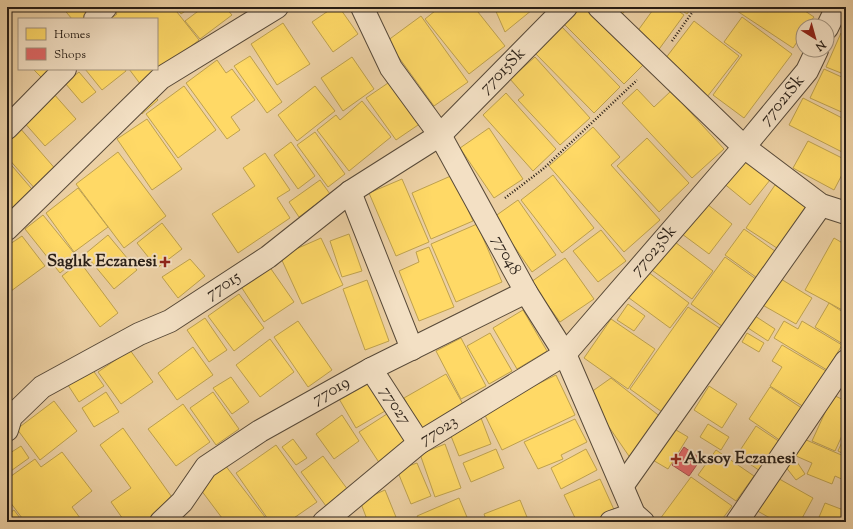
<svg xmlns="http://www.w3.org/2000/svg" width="853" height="529" viewBox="0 0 853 529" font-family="'Sorts Mill Goudy',serif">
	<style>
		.homes { fill: #ffd966; stroke: #bea14e }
		.shops { fill: #e06666; stroke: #a8504e }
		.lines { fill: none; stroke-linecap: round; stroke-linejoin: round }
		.minor-casing { stroke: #584a39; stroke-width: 24 }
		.path { stroke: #271d15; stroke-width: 2.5; stroke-dasharray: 1 2; stroke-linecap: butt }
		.minor { stroke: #f3e0c4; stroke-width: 22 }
		.poi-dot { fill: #8f2418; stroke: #f3e0c4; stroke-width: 1.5 }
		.labels { text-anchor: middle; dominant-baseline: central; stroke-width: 4; stroke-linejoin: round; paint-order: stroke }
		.street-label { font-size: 17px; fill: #271d15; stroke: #f3e0c4 }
		.poi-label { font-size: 17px; font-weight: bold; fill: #271d15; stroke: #f3e0c4; text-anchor: end }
	</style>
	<rect width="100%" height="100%" fill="#ecd0a4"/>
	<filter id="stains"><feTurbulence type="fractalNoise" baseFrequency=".005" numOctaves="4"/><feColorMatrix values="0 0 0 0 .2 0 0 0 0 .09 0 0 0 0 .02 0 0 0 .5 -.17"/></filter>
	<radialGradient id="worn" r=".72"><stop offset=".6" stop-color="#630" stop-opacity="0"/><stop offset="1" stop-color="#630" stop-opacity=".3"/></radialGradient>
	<g class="homes">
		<polygon points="62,7 99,7 85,19 72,19"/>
		<polygon points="113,7 173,7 199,40 141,85 129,69 157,69 157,19 110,19 117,14 112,8"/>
		<polygon points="176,7 191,7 181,14"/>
		<polygon points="199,7 225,7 232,15 200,39 185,21 201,9"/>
		<polygon points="334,7 339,7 358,34 333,52 312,22"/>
		<polygon points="440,7 474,7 505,46 469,74 425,19"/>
		<polygon points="494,7 530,7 532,10 505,32"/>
		<polygon points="579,7 592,7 647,61 624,84 563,23"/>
		<polygon points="607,7 628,7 620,17"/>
		<polygon points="655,7 673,7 684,15 657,52 634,36"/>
		<polygon points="677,7 692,7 687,14"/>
		<polygon points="731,7 799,7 814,17 807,26 803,26 803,33 793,48"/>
		<polygon points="421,16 468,82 434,106 387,41"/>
		<polygon points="742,17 792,54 744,118 713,95 742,55 724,42"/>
		<polygon points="694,21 739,56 707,97 662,63"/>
		<polygon points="283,23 310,64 277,85 251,44"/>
		<polygon points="560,25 620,87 594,113 533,51"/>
		<polygon points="841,33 846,35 846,75 826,67"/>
		<polygon points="250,56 282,102 267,113 234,66"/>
		<polygon points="352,57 374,89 343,111 321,78"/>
		<polygon points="535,57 590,118 560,145 518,100 524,95 510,79"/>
		<polygon points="217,60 226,73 232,69 255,100 231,117 240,130 227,139 186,83"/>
		<polygon points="33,69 61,69 47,83"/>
		<polygon points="85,69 125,69 126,71 102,90"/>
		<polygon points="824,69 846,79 846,114 810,98"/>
		<polygon points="79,72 96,92 82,103 65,83"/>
		<polygon points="391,81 421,123 396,140 366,98"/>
		<polygon points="184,86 216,130 178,158 146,114"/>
		<polygon points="315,86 335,111 297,141 278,115"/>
		<polygon points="637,89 654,107 671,91 724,149 692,178 622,103"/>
		<polygon points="53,93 76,119 45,146 22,120"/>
		<polygon points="152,93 158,100 142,114 135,106"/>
		<polygon points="506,93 556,149 533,171 483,115"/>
		<polygon points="803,98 846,120 846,154 789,125"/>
		<polygon points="362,101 391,137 349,171 317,130 336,115 340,120"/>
		<polygon points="147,119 182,169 152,190 117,139"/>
		<polygon points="19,127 58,172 37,191 7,157 7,137"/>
		<polygon points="593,127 620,157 611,165 660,220 624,252 549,166"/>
		<polygon points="489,128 523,179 494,198 460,148"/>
		<polygon points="315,132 345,174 328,187 297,145"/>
		<polygon points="647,138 689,183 659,212 617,166"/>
		<polygon points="808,141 846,160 846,167 834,190 793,168"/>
		<polygon points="291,142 315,176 298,189 274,155"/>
		<polygon points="118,152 166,216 124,248 76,184"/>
		<polygon points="265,153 290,190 277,198 290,218 238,253 212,214 255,186 243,168"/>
		<polygon points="743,158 770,180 750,205 722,182"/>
		<polygon points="7,160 37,195 12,217 7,212"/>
		<polygon points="453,175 473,221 431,239 412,193"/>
		<polygon points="553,175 594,228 562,253 521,200"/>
		<polygon points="402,179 429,242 396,256 369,193"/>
		<polygon points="320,180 330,194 299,217 289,202"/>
		<polygon points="775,185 809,208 780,250 746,228"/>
		<polygon points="78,188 108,227 74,252 46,213"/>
		<polygon points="518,200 556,255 532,272 494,217"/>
		<polygon points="702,200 732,224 709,254 678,231"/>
		<polygon points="43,215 78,258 60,273 25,229"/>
		<polygon points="162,223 182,249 157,268 137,243"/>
		<polygon points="477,224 502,282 456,302 431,244"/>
		<polygon points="744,229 779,254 760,280 725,255"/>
		<polygon points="601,230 626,261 598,282 573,251"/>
		<polygon points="349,234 362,271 342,277 330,241"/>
		<polygon points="108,235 137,270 114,289 85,254"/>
		<polygon points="22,236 45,266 7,294 7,246"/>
		<polygon points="321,238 343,285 302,304 280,256"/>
		<polygon points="834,238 846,245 846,312 805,290"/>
		<polygon points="671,239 713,271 692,299 649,268"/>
		<polygon points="429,247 454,307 419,321 399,271 419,262 416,252"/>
		<polygon points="725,257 760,282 726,329 691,304"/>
		<polygon points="565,258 594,299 560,322 531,282"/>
		<polygon points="190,259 205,276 178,298 162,277"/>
		<polygon points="80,262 118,313 100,327 62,276"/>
		<polygon points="269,266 294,302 264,322 240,285"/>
		<polygon points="644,269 689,303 670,328 625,295"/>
		<polygon points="776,276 812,298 796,324 759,303"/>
		<polygon points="367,280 389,341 365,350 343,289"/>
		<polygon points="239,294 264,328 234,351 208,316"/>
		<polygon points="829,303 846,314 846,338 843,344 815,327"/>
		<polygon points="628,304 645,316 634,331 617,320"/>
		<polygon points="688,307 724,331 665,414 630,389"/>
		<polygon points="523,310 547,351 517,369 493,328"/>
		<polygon points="755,316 775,329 768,341 748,328"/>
		<polygon points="205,318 227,350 209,362 187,330"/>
		<polygon points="611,319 655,349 628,389 584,358"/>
		<polygon points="298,321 332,370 308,387 274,337"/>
		<polygon points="784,321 798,329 802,321 842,345 827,370 774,338"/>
		<polygon points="490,333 512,371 489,384 467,346"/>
		<polygon points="747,333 764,343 759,352 742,342"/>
		<polygon points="461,338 486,386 461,399 436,351"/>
		<polygon points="270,339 294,372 260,397 236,365"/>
		<polygon points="782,345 826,371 804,407 770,386 782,367 772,361"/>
		<polygon points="193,347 213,375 177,400 158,373"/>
		<polygon points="130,350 153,382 121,404 98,372"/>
		<polygon points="90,366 104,386 79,402 66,382"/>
		<polygon points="446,374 464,406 422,431 404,398"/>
		<polygon points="556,375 575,415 502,450 483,411"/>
		<polygon points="231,377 249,402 232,414 213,388"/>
		<polygon points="611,378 662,418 631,459 587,395"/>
		<polygon points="366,380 385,411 356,428 338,397"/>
		<polygon points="709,386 737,404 722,428 694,410"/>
		<polygon points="770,387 803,409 781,441 749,419"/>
		<polygon points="106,392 119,412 94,427 82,408"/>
		<polygon points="213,392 239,429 216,445 190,408"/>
		<polygon points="833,395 846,401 846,427 835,451 812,441"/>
		<polygon points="54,401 77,431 40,460 17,429"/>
		<polygon points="183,404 210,442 176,466 148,429"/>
		<polygon points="390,412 410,445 380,464 359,432"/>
		<polygon points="342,415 359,441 334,459 316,434"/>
		<polygon points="481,418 491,444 459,456 449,431"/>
		<polygon points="575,419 587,442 561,455 563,459 538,469 524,442"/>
		<polygon points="708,424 729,437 721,450 700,437"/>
		<polygon points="756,426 780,442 760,471 737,455"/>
		<polygon points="671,427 688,437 668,469 651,459"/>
		<polygon points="123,428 176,503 149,522 125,522 111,502 131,488 100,445"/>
		<polygon points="846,433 846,455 838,451"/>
		<polygon points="293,439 307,458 296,465 282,447"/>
		<polygon points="804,439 846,457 846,481 835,476 832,484 807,474 812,463 796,456"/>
		<polygon points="445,444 461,488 435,497 420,454"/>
		<polygon points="276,445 317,502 288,522 270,522 236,473"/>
		<polygon points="21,446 29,458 8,473 7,455"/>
		<polygon points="496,449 504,468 471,482 463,463"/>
		<polygon points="586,449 597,470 561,489 551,468"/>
		<polygon points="716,450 754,476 736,501 698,475"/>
		<polygon points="62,452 92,491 72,507 83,522 25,522 7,498 7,479 35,459 41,467"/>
		<polygon points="323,456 348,490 326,506 301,472"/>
		<polygon points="795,459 805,474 796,480 785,466"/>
		<polygon points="417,463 431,496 411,504 397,470"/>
		<polygon points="225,465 265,517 258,522 225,522 198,486"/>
		<polygon points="774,476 813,498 800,522 777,522 754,509"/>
		<polygon points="691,477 732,506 720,522 663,522 660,519"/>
		<polygon points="600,479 616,514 599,522 577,522 564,495"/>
		<polygon points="385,490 398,522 368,522 360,501"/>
		<polygon points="459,498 469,522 420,522 417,516"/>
		<polygon points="520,500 529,522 487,522 484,514"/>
		<polygon points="825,503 846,511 846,522 817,522"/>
		<polygon points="14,510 23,522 7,522 7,515"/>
	</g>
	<polygon class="shops" points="684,447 701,459 689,476 672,465"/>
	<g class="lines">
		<g class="minor-casing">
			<g id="minor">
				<path id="s1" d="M362,7L391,68L440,135L526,292L565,354L634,514L643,522"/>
				<polyline points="599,7 744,147 821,205 846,213"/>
				<polyline points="95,19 106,7"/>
				<polyline points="827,28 837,7"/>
				<polyline points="7,128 65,69"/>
				<polyline points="350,192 412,349"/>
				<polyline points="7,229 161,78 277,7"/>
				<path id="s2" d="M371,369L419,443"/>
				<path id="s3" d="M7,430L11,417L42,387L139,334L170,321L268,257L350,192L440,135L566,7"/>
				<polyline points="623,485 821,205"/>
				<path id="s4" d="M161,522L182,502L206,467L260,431L371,369L526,292"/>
				<path id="s5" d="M324,522L419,443L565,354L744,147L807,71L817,50"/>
				<polyline points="611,522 634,514"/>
				<polyline points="737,522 846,361"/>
			</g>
		</g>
		<g class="path">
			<polyline points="672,41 696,7"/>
			<polyline points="505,198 543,169 637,80"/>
		</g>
		<use href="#minor" class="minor"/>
	</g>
	<g class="poi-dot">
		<path d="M163 256h4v4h4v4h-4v4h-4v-4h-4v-4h4z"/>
		<path d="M674 453h4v4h4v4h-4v4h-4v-4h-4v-4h4z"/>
	</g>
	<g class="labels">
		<g class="street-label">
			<text stroke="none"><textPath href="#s3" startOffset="619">77015Sk</textPath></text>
			<text stroke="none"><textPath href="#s5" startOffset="629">77021Sk</textPath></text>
			<text stroke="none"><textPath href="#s5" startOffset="431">77023Sk</textPath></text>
			<text stroke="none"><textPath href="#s1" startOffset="288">77048</textPath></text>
			<text stroke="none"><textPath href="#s3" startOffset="265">77015</textPath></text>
			<text stroke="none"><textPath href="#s4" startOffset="218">77019</textPath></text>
			<text stroke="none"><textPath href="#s2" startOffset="44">77027</textPath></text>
			<text stroke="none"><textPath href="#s5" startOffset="147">77023</textPath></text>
		</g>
		<g class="poi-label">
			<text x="157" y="262">Saglık Eczanesi</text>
			<text x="684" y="459" text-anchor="start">Aksoy Eczanesi</text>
		</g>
	</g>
	<rect width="853" height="529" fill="none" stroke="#ecd0a4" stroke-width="24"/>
	<rect x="8" y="8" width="837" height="513" fill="none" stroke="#271d15" stroke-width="2"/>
	<rect x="12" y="12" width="829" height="505" fill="none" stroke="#271d15"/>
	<rect x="18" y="18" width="140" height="52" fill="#f3e0c4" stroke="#a1927e"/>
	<rect x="26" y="28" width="20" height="12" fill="#ffd966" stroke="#a1927e"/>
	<text x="54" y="38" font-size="12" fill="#271d15">Homes</text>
	<rect x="26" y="48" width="20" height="12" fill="#e06666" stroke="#a1927e"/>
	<text x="54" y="58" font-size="12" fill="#271d15">Shops</text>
	<g transform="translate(815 38) rotate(143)"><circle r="19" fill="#f3e0c4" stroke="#a1927e"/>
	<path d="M0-3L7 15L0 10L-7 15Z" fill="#8f2418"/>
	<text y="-6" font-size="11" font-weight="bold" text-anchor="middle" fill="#271d15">N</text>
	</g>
	<rect width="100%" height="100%" filter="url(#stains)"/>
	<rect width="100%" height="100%" fill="url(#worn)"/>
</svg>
